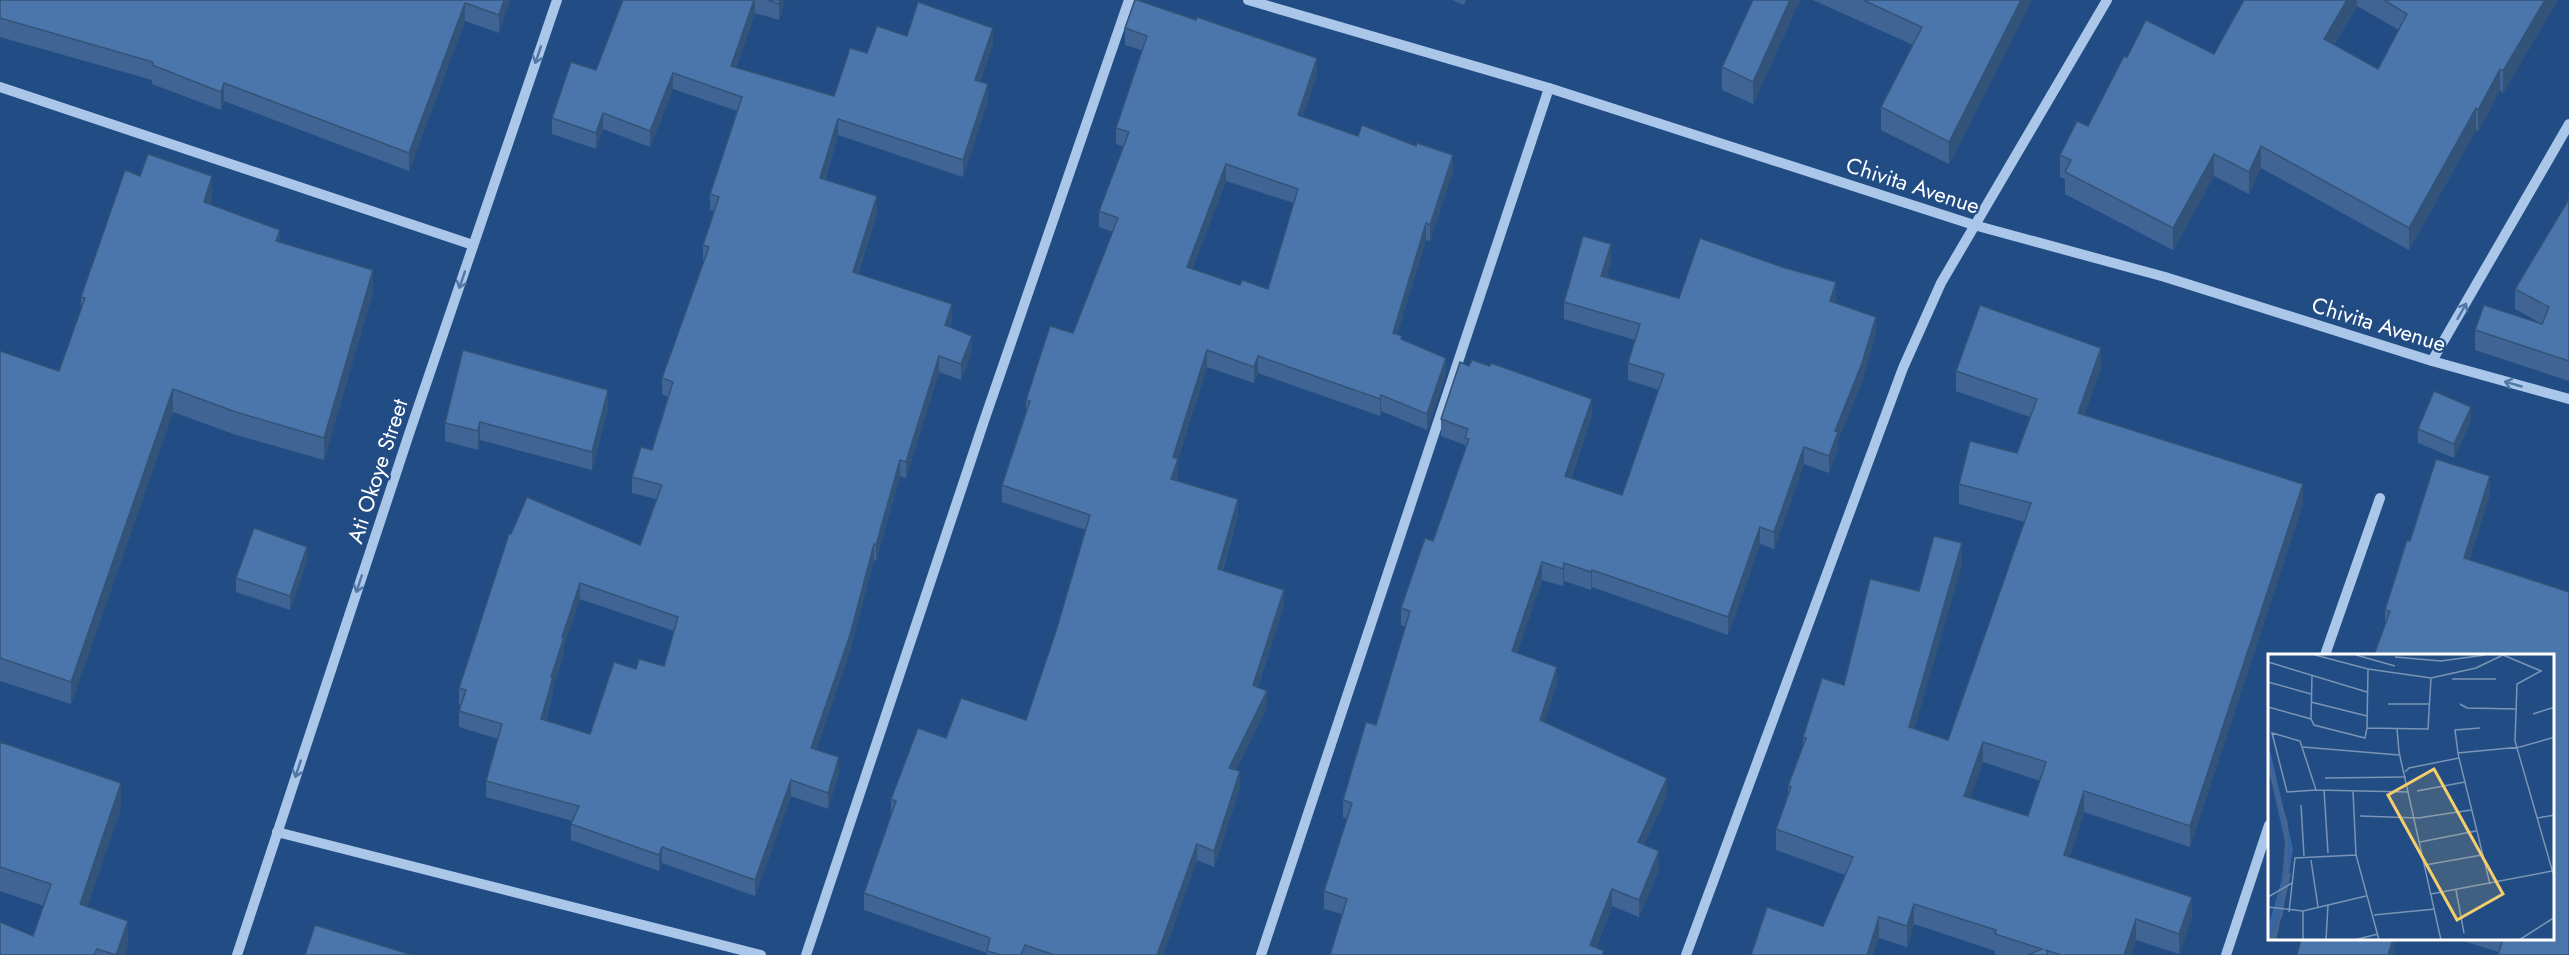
<svg xmlns="http://www.w3.org/2000/svg" width="2569" height="955" viewBox="0 0 2569 955" font-family="Jost,sans-serif">
	<style>
		.lines { fill: none; stroke-linecap: round; stroke-linejoin: round }
		.minor { stroke: #aac6e9; stroke-width: 10 }
		.wall { fill: #406594; fill-rule: evenodd }
		.shaded-wall { fill: #345378 }
		.building { fill: #4b76ac; stroke: #345378; stroke-width: 1.5; fill-rule: evenodd }
		.oneway { stroke: #5277a7 }
		.labels { text-anchor: middle; dominant-baseline: central; stroke-width: 4.5; stroke-linejoin: round; paint-order: stroke }
		.street-label { font-size: 22px; fill: #fff; stroke: #224c84 }
		.inset-river { fill: none; stroke: #47658e; stroke-width: 3 }
		.inset-road { fill: none; stroke: #7a94b5; stroke-width: 1.5 }
		.view { fill: #f5ce6c; fill-opacity: 0.15; stroke: #f5ce6c; stroke-width: 3 }
		.inset-edge { fill: none; stroke: #fff; stroke-width: 3 }
	</style>
	<rect width="100%" height="100%" fill="#224c84"/>
	<g class="lines">
		<g class="minor">
			<polyline points="1248,0 1549,88 1974,225 2165,277 2432,361 2569,399"/>
			<polyline points="0,87 473,245"/>
			<polyline points="2432,361 2569,124"/>
			<polyline points="2325,655 2380,498"/>
			<polyline points="277,832 761,955"/>
			<polyline points="237,955 409,434 557,0"/>
			<polyline points="806,955 984,421 1129,0"/>
			<polyline points="1261,955 1549,88"/>
			<polyline points="1686,955 1903,368 1941,283 2107,0"/>
			<polyline points="2226,955 2269,825"/>
		</g>
	</g>
	<g class="wall">
		<polygon points="0,0 510,0 499,33 465,21 409,171 224,101 221,110 152,84 152,80 0,37"/>
		<path d="M623,0H785L779,20L755,13L736,68L834,96L867,53L907,36L993,44L980,82L988,100L963,177L838,135L825,180L877,213L858,274L952,320L950,327L972,352L961,380L939,372L906,478L900,476L876,561L874,560L850,651L816,750L839,773L828,809L791,796L755,896L662,863L659,871L571,840V824L573,821L486,797V781L498,739L459,727V711L461,705L459,704V688L509,534L640,545L656,499L632,493V477L652,450L668,397L662,394V378L704,261H703V245L714,211L710,210V194L737,111L673,89L650,147L603,129L596,149L552,134V118L596,70ZM580,599L674,631L664,666L636,669L590,734L546,720L553,693V687L564,653V646Z"/>
		<polygon points="1452,0 1466,0 1464,5"/>
		<polygon points="1800,0 1753,104 1722,90 1722,67"/>
		<polygon points="1813,0 2032,0 1949,164 1881,130 1881,107 1913,45"/>
		<path d="M2244,0H2558L2503,93L2500,90L2478,132L2476,130L2409,250L2261,168L2249,194L2214,176L2173,250L2065,194V179L2060,177V155L2088,126L2127,57L2214,54ZM2357,6L2399,30L2378,69L2334,44Z"/>
		<path d="M1125,28L1317,74L1303,116L1453,171L1430,241L1426,240L1397,334L1402,339L1446,374L1427,430L1381,411L1380,416L1258,373L1254,383L1207,367L1178,459V475L1176,481L1238,515L1223,570L1284,606L1258,687L1267,707L1236,770L1240,788L1214,867L1197,860L1163,955H987V953L864,910V893L891,814V799L946,738L1026,720L1056,631L1086,530L1002,502V485L1026,411V400L1073,333L1113,232L1099,227V211L1124,147L1116,144V128L1142,50L1125,45ZM1226,181L1294,203L1268,289L1240,285L1192,269Z"/>
		<polygon points="212,199 210,204 280,243 373,292 324,460 236,435 173,412 71,704 0,681 0,351 59,371 81,310 81,297"/>
		<polygon points="2569,199 2569,381 2475,350 2475,330 2542,324 2515,309 2515,289"/>
		<polygon points="1611,262 1606,278 1679,298 1836,300 1835,303 1876,334 1862,381 1838,440 1838,449 1829,473 1804,464 1774,549 1760,544 1728,635 1592,587 1591,590 1564,581 1563,586 1542,580 1517,653 1557,684 1544,722 1667,795 1644,845 1659,869 1639,917 1612,906 1596,948 1604,955 1342,914 1324,909 1324,891 1347,819 1343,817 1343,800 1376,725 1406,627 1401,625 1401,608 1433,541 1465,450 1465,445 1441,436 1441,419 1592,416 1571,478 1622,495 1659,390 1628,380 1628,363 1635,340 1564,319 1564,302"/>
		<path d="M2101,368L2084,415L2303,504L2190,847L2084,812L2070,857L2192,917L2179,954L2136,940L2131,955H1997L1995,954V951L1914,924L1907,947L1879,938L1823,926L1845,875L1776,850V829L1788,795V786L1803,747V737L1919,591L1962,564L1914,729L1948,740L2025,522L1959,504V484L2017,453L2030,417L1956,391V371ZM1983,762L2040,781L2028,816L1970,798Z"/>
		<polygon points="608,408 592,470 480,440 478,450 445,441 445,423"/>
		<polygon points="2471,421 2454,458 2418,443 2418,429"/>
		<polygon points="2490,494 2469,560 2569,955 2499,952 2463,941 2463,939 2553,939 2385,625 2385,610"/>
		<polygon points="307,561 290,610 236,592 236,578"/>
		<polygon points="0,742 121,808 87,907 128,945 125,955 0,955 33,936 44,906 0,891"/>
	</g>
	<g class="shaded-wall">
		<polygon points="504,0 510,0 499,33 499,15"/>
		<polygon points="754,0 755,0 755,13 731,82 731,66"/>
		<polygon points="780,0 785,0 779,20 779,4"/>
		<polygon points="1790,0 1800,0 1753,104 1753,82"/>
		<polygon points="2021,0 2032,0 1949,164 1949,142"/>
		<polygon points="2347,0 2357,0 2357,6 2324,60 2324,39"/>
		<polygon points="2545,0 2558,0 2503,93 2503,71"/>
		<polygon points="465,3 465,21 409,171 409,153"/>
		<polygon points="993,28 993,44 975,96 975,80"/>
		<polygon points="1317,58 1317,74 1298,131 1298,115"/>
		<polygon points="2500,69 2500,90 2478,132 2478,110"/>
		<polygon points="673,73 673,89 650,147 650,131"/>
		<polygon points="224,83 224,101 221,110 221,92"/>
		<polygon points="988,84 988,100 963,177 963,160"/>
		<polygon points="2476,108 2476,130 2409,250 2409,228"/>
		<polygon points="603,113 603,129 596,149 596,133"/>
		<polygon points="838,119 838,135 820,194 820,178"/>
		<polygon points="2261,146 2261,168 2249,194 2249,172"/>
		<polygon points="2214,154 2214,176 2173,250 2173,228"/>
		<polygon points="1453,155 1453,171 1430,241 1430,225"/>
		<polygon points="1226,164 1226,181 1187,284 1187,267"/>
		<polygon points="212,176 212,199 204,224 204,202"/>
		<polygon points="877,196 877,213 853,288 853,272"/>
		<polygon points="1426,223 1426,240 1393,349 1393,333"/>
		<polygon points="280,230 280,252 276,241"/>
		<polygon points="1611,244 1611,262 1601,294 1601,276"/>
		<polygon points="373,270 373,292 324,460 324,438"/>
		<polygon points="1836,282 1836,300 1830,318 1830,301"/>
		<polygon points="952,304 952,320 945,341 945,325"/>
		<polygon points="1876,317 1876,334 1862,381 1838,440 1838,449 1829,473 1829,456 1835,431"/>
		<polygon points="972,336 972,352 961,380 961,364"/>
		<polygon points="2101,348 2101,368 2078,434 2078,413"/>
		<polygon points="1207,350 1207,367 1178,459 1178,475 1171,496 1171,479 1173,457"/>
		<polygon points="939,356 939,372 906,478 906,462"/>
		<polygon points="1258,356 1258,373 1254,383 1254,367"/>
		<polygon points="1446,358 1446,374 1427,430 1427,414"/>
		<polygon points="173,389 173,412 71,704 71,682"/>
		<polygon points="608,390 608,408 592,470 592,452"/>
		<polygon points="1381,395 1381,411 1380,416 1380,399"/>
		<polygon points="1592,399 1592,416 1565,493 1565,476"/>
		<polygon points="2471,407 2471,421 2454,458 2454,444"/>
		<polygon points="480,422 480,440 478,450 478,431"/>
		<polygon points="1804,447 1804,464 1774,549 1774,532"/>
		<polygon points="900,460 900,476 876,561 876,545"/>
		<polygon points="2490,476 2490,494 2464,576 2464,558"/>
		<polygon points="2303,484 2303,504 2190,847 2190,826"/>
		<polygon points="1238,499 1238,515 1218,585 1218,569"/>
		<polygon points="1760,527 1760,544 1728,635 1728,617"/>
		<polygon points="1962,543 1962,564 1909,748 1909,727"/>
		<polygon points="874,544 874,560 850,651 811,764 811,748"/>
		<polygon points="307,547 307,561 290,610 290,596"/>
		<polygon points="1542,562 1542,580 1512,668 1512,651"/>
		<polygon points="1564,563 1564,581 1563,586 1563,569"/>
		<polygon points="1592,570 1592,587 1591,590 1591,572"/>
		<polygon points="580,583 580,599 564,646 564,653 553,687 553,693 541,735 541,719 551,677 562,637"/>
		<polygon points="1284,590 1284,606 1253,701 1253,685"/>
		<polygon points="1557,667 1557,684 1540,737 1540,720"/>
		<polygon points="1267,691 1267,707 1229,784 1229,768"/>
		<polygon points="1983,742 1983,762 1964,817 1964,796"/>
		<polygon points="839,757 839,773 828,809 828,793"/>
		<polygon points="1240,771 1240,788 1214,867 1214,851"/>
		<polygon points="1667,778 1667,795 1638,859 1638,842"/>
		<polygon points="791,780 791,796 755,896 755,880"/>
		<polygon points="121,783 121,808 80,929 80,904"/>
		<polygon points="2084,791 2084,812 2064,876 2064,855"/>
		<polygon points="1197,844 1197,860 1163,955 1157,955"/>
		<polygon points="662,847 662,863 659,871 659,855"/>
		<polygon points="1659,851 1659,869 1639,917 1639,900"/>
		<polygon points="1612,889 1612,906 1593,955 1590,945"/>
		<polygon points="2192,897 2192,917 2179,954 2179,934"/>
		<polygon points="1914,904 1914,924 1907,947 1907,926"/>
		<polygon points="1879,917 1879,938 1873,955 1867,955"/>
		<polygon points="2136,919 2136,940 2131,955 2124,955"/>
		<polygon points="128,921 128,945 125,955 116,955"/>
		<polygon points="2393,939 2397,939 2393,955 2388,955"/>
	</g>
	<g class="building">
		<polygon points="0,0 504,0 499,15 465,3 409,153 224,83 221,92 152,65 153,62 0,18"/>
		<path d="M623,0H754L731,66L834,96L850,48L867,53L877,26L907,36L918,2L993,28L975,80L988,84L963,160L838,119L820,178L877,196L853,272L952,304L945,325L972,336L961,364L939,356L906,462L900,460L876,545L874,544L850,635L811,748L839,757L828,793L791,780L755,880L662,847L659,855L571,824L579,806L486,781L502,724L459,711L466,690L459,688L509,534H511L527,497L640,545L662,485L632,477L641,447L652,450L673,382L662,378L709,247L703,245L719,197L710,194L742,97L673,73L650,131L603,113L596,133L552,118L571,62L596,70ZM580,583L678,617L664,666L639,659L636,669L614,662L590,734L541,719L553,677H551L564,637H562Z"/>
		<polygon points="767,0 780,0 779,4"/>
		<path d="M1135,0H1137L1196,20L1197,17L1317,58L1298,115L1358,136L1362,125L1416,146L1417,143L1453,155L1430,225L1426,223L1393,333L1402,336L1401,339L1446,358L1427,414L1381,395L1380,399L1258,356L1254,367L1207,350L1173,457L1178,459L1171,479L1238,499L1218,569L1284,590L1253,685L1267,691L1229,768L1240,771L1214,851L1197,844L1157,955H1054L1025,945L1021,955H1001L987,951L990,938L864,893L896,801L891,799L918,728L946,738L961,698L1026,720L1056,631L1090,515L1002,485L1030,401L1026,400L1050,326L1073,333L1118,218L1099,211L1129,132L1116,128L1147,36L1125,28ZM1226,164L1298,189L1268,289L1242,280L1240,285L1187,267Z"/>
		<polygon points="1753,0 1790,0 1753,82 1722,67"/>
		<polygon points="1863,0 2021,0 1949,142 1881,107 1922,27"/>
		<polygon points="2244,0 2347,0 2324,39 2378,69 2407,14 2384,0 2545,0 2503,71 2500,69 2478,110 2476,108 2409,228 2261,146 2249,172 2214,154 2173,228 2065,172 2071,160 2060,155 2077,121 2088,126 2124,56 2127,57 2146,20 2214,54"/>
		<polygon points="148,154 212,176 204,202 280,230 276,241 373,270 324,438 236,412 173,389 71,682 0,658 0,351 59,371 85,298 81,297 125,170 140,176"/>
		<polygon points="2569,199 2569,361 2475,330 2484,305 2542,324 2549,307 2515,289"/>
		<polygon points="1583,236 1611,244 1601,276 1679,298 1700,238 1782,267 1836,282 1830,301 1876,317 1862,363 1835,431 1838,432 1829,456 1804,447 1774,532 1760,527 1728,617 1592,570 1591,572 1564,563 1563,569 1542,562 1512,651 1557,667 1540,720 1667,778 1638,842 1659,851 1639,900 1612,889 1590,945 1604,951 1602,955 1330,955 1347,899 1324,891 1352,803 1343,800 1366,722 1376,725 1410,611 1401,608 1425,538 1433,541 1469,439 1465,438 1468,429 1441,419 1460,362 1469,366 1472,360 1490,366 1491,363 1592,399 1565,476 1622,495 1664,374 1628,363 1640,324 1564,302"/>
		<path d="M1980,305L2101,348L2078,413L2303,484L2190,826L2084,791L2064,855L2192,897L2179,934L2136,919L2124,955H2061L2046,950L2048,955H2028L2042,949L1995,934L1996,930L1914,904L1907,926L1879,917L1867,955H1751L1767,907L1823,926L1853,857L1776,829L1791,787L1788,786L1806,738L1803,737L1822,678L1844,685L1870,579L1919,591L1934,536L1962,543L1909,727L1948,740L2031,503L1959,484L1970,441L2017,453L2037,399L1956,371ZM1983,742L2046,762L2028,816L1964,796Z"/>
		<polygon points="463,350 608,390 592,452 480,422 478,431 445,423"/>
		<polygon points="2434,391 2471,407 2454,444 2418,429"/>
		<polygon points="2436,459 2490,476 2464,558 2569,592 2569,955 2498,955 2503,939 2553,939 2553,655 2374,655 2390,611 2385,610 2407,540 2410,541"/>
		<polygon points="254,528 307,547 290,596 236,578"/>
		<polygon points="0,742 121,783 80,904 128,921 116,955 97,949 94,955 0,955 0,922 33,936 51,884 0,867"/>
		<polygon points="315,925 412,955 305,955"/>
		<polygon points="2301,939 2393,939 2388,955 2297,955"/>
	</g>
	<defs><path id="oneway-shaft" d="M-6 0H5M1.5-3L5.5 0L1.5 3" fill="none" stroke-width="1.6" stroke-linecap="round" stroke-linejoin="round" transform="scale(1.5)"/></defs>
	<g class="oneway">
		<use href="#oneway-shaft" transform="translate(538 55) rotate(109)"/>
		<use href="#oneway-shaft" transform="translate(462 280) rotate(109)"/>
		<use href="#oneway-shaft" transform="translate(2462 311) rotate(-60)"/>
		<use href="#oneway-shaft" transform="translate(2513 384) rotate(-164)"/>
		<use href="#oneway-shaft" transform="translate(359 584) rotate(108)"/>
		<use href="#oneway-shaft" transform="translate(298 769) rotate(108)"/>
	</g>
	<g class="labels">
		<g class="street-label">
			<text transform="translate(1913 185) rotate(18)">Chivita Avenue</text>
			<text transform="translate(2379 324) rotate(17)">Chivita Avenue</text>
			<text transform="translate(377 471) rotate(-72)">Ati Okoye Street</text>
		</g>
	</g>
	<g transform="translate(2268 654)">
		<rect width="286" height="286" fill="#224c84"/>
		<path d="M0,88L25,195L14,265L11,263L1,286L0,274L14,224L17,188L0,112Z" fill="#3665a1"/>
		<path d="M17,216L23,220L8,286H1L11,263Z" fill="#47658e"/>
		<path class="inset-river" d="M0,111L18,168L19,218"/>
		<path class="inset-road" d="M47,1L100,15L163,24L208,14L235,1M88,1L127,12M235,1L273,17L249,30L247,87L287,226M127,3L173,7L217,1M0,8L99,38M184,25H228M0,28L43,40M43,48L99,62M120,50H162M192,50L199,54L248,55M0,53L43,65L46,71L97,84L99,74L160,75L163,24M265,60L287,53M43,65L44,22M99,74L100,15M129,75L131,98L173,286M4,79L32,87L48,136L19,138ZM35,93L131,101M190,99L187,76L212,74M191,104L222,230M191,104L190,99L252,93L287,83M137,118L141,114L191,104M57,124L138,123M48,136L141,138M56,136L60,199M85,137L88,201L111,286M149,137L197,128M33,151L36,202M92,162L150,164L203,156M269,164L287,161M152,188L208,177M43,206L50,253M157,211L214,201M188,236L196,279M163,240L284,217M0,243L24,229M0,253L35,257L98,242M21,258L27,204L88,201M106,261L167,255M35,286V257M58,286L60,251M86,286L110,280M251,286L287,263"/>
		<path class="view" d="M166,115L235,240L189,266L120,141Z"/>
		<rect width="286" height="286" class="inset-edge"/>
	</g>
</svg>
